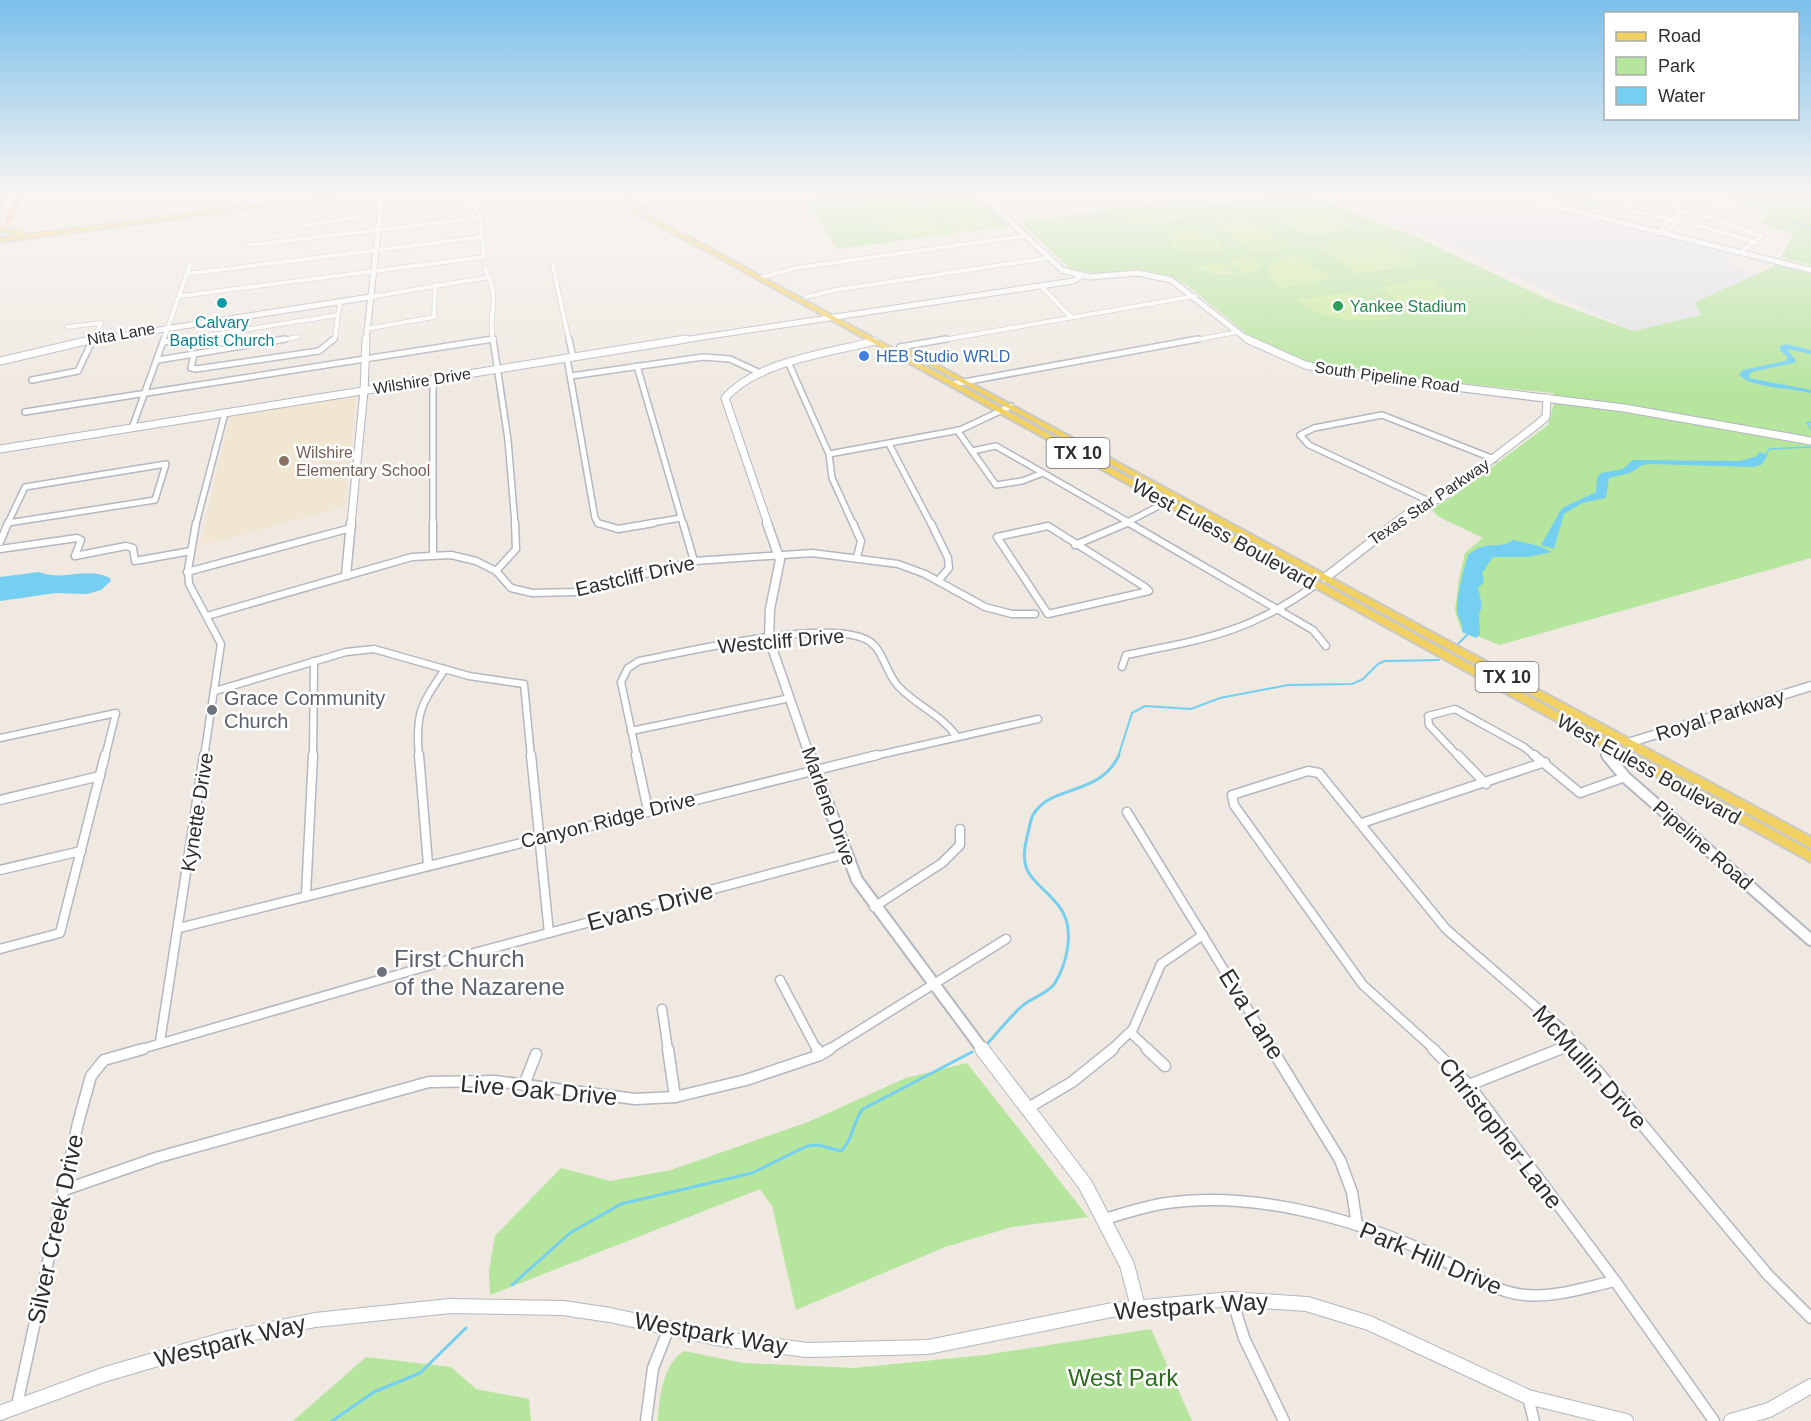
<svg xmlns="http://www.w3.org/2000/svg" width="1811" height="1421" viewBox="0 0 1811 1421" font-family="Helvetica,sans-serif">
	<style>
		.industrial { fill: #e3e1e8 }
		.education { fill: #f0e6d1 }
		.green { fill: #b6e59e }
		.pitch { fill: #c9ec9a }
		.water { fill: #75cff0 }
		.lines { fill: none; stroke-linecap: round; stroke-linejoin: round }
		.stream-far2 { stroke: #75cff0; stroke-width: 1.5 }
		.stream-far1 { stroke: #75cff0; stroke-width: 2 }
		.stream { stroke: #75cff0; stroke-width: 3 }
		.street-far4-casing { stroke: #b4b7c1; stroke-width: 5 }
		.street-far3-casing { stroke: #b4b7c1; stroke-width: 8 }
		.street-far2-casing { stroke: #b4b7c1; stroke-width: 9 }
		.street-far1-casing { stroke: #b4b7c1; stroke-width: 11 }
		.street-casing { stroke: #b4b7c1; stroke-width: 13 }
		.secondary-far4-casing { stroke: #b4b7c1; stroke-width: 7 }
		.secondary-far3-casing { stroke: #b4b7c1; stroke-width: 9 }
		.secondary-far2-casing { stroke: #b4b7c1; stroke-width: 11 }
		.secondary-far1-casing { stroke: #b4b7c1; stroke-width: 14 }
		.secondary-casing { stroke: #b4b7c1; stroke-width: 16 }
		.primary-casing { stroke: #c9c9c9; stroke-width: 4 }
		.highway-casing { stroke: #c9c9c9; stroke-width: 3 }
		.street-far4 { stroke: #fff; stroke-width: 4 }
		.street-far3 { stroke: #fff; stroke-width: 5 }
		.street-far2 { stroke: #fff; stroke-width: 6 }
		.street-far1 { stroke: #fff; stroke-width: 8 }
		.street { stroke: #fff; stroke-width: 10 }
		.secondary-far4 { stroke: #fff; stroke-width: 5 }
		.secondary-far3 { stroke: #fff; stroke-width: 7 }
		.secondary-far2 { stroke: #fff; stroke-width: 8 }
		.secondary-far1 { stroke: #fff; stroke-width: 10 }
		.secondary { stroke: #fff; stroke-width: 14 }
		.primary { fill: #f2d163; fill-rule: evenodd }
		.highway { fill: #ffa35c; fill-rule: evenodd }
		.culture-dot { fill: #0f9aa8; stroke: #fff; stroke-width: 2 }
		.leisure-dot { fill: #2e9e5b; stroke: #fff; stroke-width: 2 }
		.shop-dot { fill: #3f7fe0; stroke: #fff; stroke-width: 2 }
		.education-dot { fill: #8d6e63; stroke: #fff; stroke-width: 2 }
		.worship-dot { fill: #6b7280; stroke: #fff; stroke-width: 2 }
		.labels { text-anchor: middle; dominant-baseline: central; stroke-width: 5; stroke-linejoin: round; paint-order: stroke }
		.far-leisure-label { font-size: 16px; fill: #27864d; stroke: #fff; text-anchor: start }
		.far-culture-label { font-size: 16px; fill: #0d838f; stroke: #fff }
		.far-street-label { font-size: 16px; fill: #2e2e2e; stroke: #fff }
		.far-shop-label { font-size: 16px; fill: #366cbe; stroke: #fff; text-anchor: start }
		.far-education-label { font-size: 16px; fill: #785e54; stroke: #fff; text-anchor: start }
		.shield { fill: #fff; stroke: #6d6d6d; stroke-width: 1.5 }
		.shield-label { font-size: 18px; font-weight: bold; fill: #2e2e2e }
		.street-label { font-size: 20px; fill: #2e2e2e; stroke: #fff }
		.worship-label { font-size: 20px; fill: #5b616d; stroke: #fff; text-anchor: start }
		.near-street-label { font-size: 24px; fill: #2e2e2e; stroke: #fff }
		.near-worship-label { font-size: 24px; fill: #5b616d; stroke: #fff; text-anchor: start }
		.near-park-label { font-size: 24px; fill: #2c6e1b; stroke: #fff }
	</style>
	<rect width="100%" height="100%" fill="#efe9e1"/>
	<polygon class="industrial" points="1327,195 1489,195 1733,255 1728,263 1757,275 1695,302 1701,315 1633,331 1430,237"/>
	<polygon class="education" points="356,395 344,507 200,546 230,415"/>
	<g class="green">
		<polygon points="814,195 977,195 1009,226 838,249 807,204 819,202"/>
		<polygon points="1276,195 1308,195 1421,239 1547,299 1633,331 1701,315 1695,302 1780,264 1806,270 1810,265 1781,257 1794,234 1760,223 1769,214 1723,195 1811,195 1811,558 1499,645 1461,629 1455,611 1459,579 1465,553 1483,538 1439,517 1431,509 1452,497 1548,425 1554,403 1558,401 1553,393 1336,370 1290,357 1253,339 1188,286 1167,276 1145,270 1101,275 1069,268 1021,222 1180,200 1223,204"/>
		<polygon points="1536,195 1595,195 1597,210"/>
		<polygon points="967,1063 1088,1217 1012,1227 945,1247 796,1310 772,1206 760,1189 490,1295 489,1271 495,1236 561,1168 610,1181 671,1170 808,1122 906,1078"/>
		<path d="M1151,1329L1192,1421H658C659,1398 663,1364 684,1351L743,1363L854,1368L985,1355Z"/>
		<polygon points="366,1357 451,1367 476,1389 529,1399 531,1421 293,1421"/>
	</g>
	<g class="pitch">
		<polygon points="882,195 909,195 922,209 870,217 865,209 867,204"/>
		<polygon points="920,195 975,195 983,202 934,208"/>
		<polygon points="1180,203 1199,217 1132,226 1115,211"/>
		<path d="M987,205L994,214C990,230 969,231 955,233L937,213Z"/>
		<polygon points="1294,209 1331,214 1357,226 1328,234 1301,235 1272,212"/>
		<path d="M926,214L945,234C922,237 889,241 873,220Z"/>
		<polygon points="1247,219 1289,247 1254,253 1213,224"/>
		<polygon points="1173,230 1215,236 1221,245 1220,253 1175,249 1171,247"/>
		<path d="M1338,243C1364,242 1397,243 1414,265L1357,274L1320,248Z"/>
		<polygon points="1296,254 1332,278 1331,279 1280,288 1271,281 1267,271 1273,262"/>
		<polygon points="1254,257 1261,266 1256,272 1244,274 1228,262"/>
		<polygon points="1223,263 1239,275 1214,275 1195,266"/>
		<path d="M1429,278L1446,292C1447,309 1432,312 1418,314L1379,288Z"/>
		<path d="M1349,292L1392,319C1361,323 1322,321 1297,300Z"/>
	</g>
	<g class="water">
		<path d="M1786,344L1811,350V354L1787,349L1796,361L1794,363L1751,372L1749,378L1811,390V393C1793,388 1748,388 1739,374L1743,370L1785,361L1788,358L1780,350V346Z"/>
		<polygon points="1759,452 1768,455 1761,465 1753,467 1651,464 1642,465 1630,473 1609,478 1606,498 1582,503 1564,514 1554,549 1541,545 1562,508 1596,492 1597,478 1601,473 1623,469 1633,460 1740,461 1757,456"/>
		<path d="M1513,540L1539,546L1552,552L1528,557H1493L1482,573L1484,582L1478,588L1482,605L1479,615L1480,634L1476,638L1462,632C1464,623 1456,617 1457,608C1458,589 1463,573 1468,555C1488,538 1497,551 1513,540Z"/>
		<path d="M39,572C65,582 86,566 110,578L111,581L101,590L87,594L56,593L0,601V577Z"/>
	</g>
	<g class="lines">
		<g class="stream-far2">
			<polyline points="1789,224 1797,223 1811,229"/>
			<polyline points="1811,422 1807,423 1811,429"/>
			<polyline points="1762,463 1769,449 1811,447"/>
		</g>
		<g class="stream-far1">
			<polyline points="1458,644 1469,633"/>
			<polyline points="1118,757 1132,713 1145,706 1191,709 1220,698 1288,685 1352,684 1363,679 1378,664 1385,661 1439,660"/>
		</g>
		<g class="stream">
			<path d="M988,1043C999,1031 1010,1017 1022,1006C1031,998 1049,993 1055,983C1067,963 1075,930 1061,909C1041,880 1016,880 1027,837C1029,830 1030,821 1033,815C1050,784 1100,797 1119,755"/>
			<path d="M512,1285L570,1233L621,1204L752,1173L807,1146L818,1145L841,1151C854,1139 852,1122 863,1109L972,1052"/>
			<polyline points="332,1421 374,1392 420,1373 466,1328"/>
		</g>
		<g class="street-far4-casing">
			<g id="street-far4">
				<polyline points="1628,195 1631,210 1673,220"/>
				<polyline points="1703,195 1736,210"/>
				<polyline points="246,207 249,195"/>
				<polyline points="1678,211 1712,218 1762,236 1743,250"/>
				<polyline points="306,225 381,213"/>
				<polyline points="1697,225 1756,242"/>
				<polyline points="1662,233 1661,229 1668,221 1679,217 1673,195"/>
				<polyline points="1662,233 1669,231 1676,223 1673,220"/>
				<polyline points="249,245 480,218"/>
				<polyline points="553,266 569,341"/>
				<path d="M485,269C502,301 487,312 493,341"/>
				<polyline points="186,274 482,237"/>
				<polyline points="760,278 796,268 1024,236"/>
				<polyline points="1041,286 1071,317"/>
				<polyline points="180,296 484,257 480,214 466,197"/>
				<polyline points="370,297 490,277"/>
				<polyline points="806,297 835,290 1048,258"/>
				<polyline points="67,327 101,323 93,341"/>
				<polyline points="366,329 434,317 435,285"/>
				<polyline points="163,341 190,265"/>
				<polyline points="173,341 338,315"/>
				<polyline points="276,341 298,337"/>
				<polyline points="332,341 335,338 340,302"/>
				<polyline points="484,341 494,339"/>
				<polyline points="937,341 1195,296"/>
				<polyline points="1190,341 1237,332"/>
			</g>
		</g>
		<g class="street-far3-casing">
			<g id="street-far3">
				<polyline points="493,339 508,440 515,524"/>
				<polyline points="569,339 573,357"/>
				<polyline points="164,342 183,339"/>
				<polyline points="900,347 946,339"/>
				<polyline points="194,354 191,368 196,369 319,351 334,339"/>
				<polyline points="567,358 595,518 599,524"/>
				<polyline points="158,360 285,339"/>
				<polyline points="789,364 829,454 832,478 853,524"/>
				<polyline points="637,366 683,524"/>
				<polyline points="571,376 703,357 730,359 758,372"/>
				<polyline points="433,379 433,524"/>
				<polyline points="32,380 78,371 93,339"/>
				<polyline points="953,384 1198,339"/>
				<polyline points="25,412 493,339"/>
				<polyline points="132,428 164,339"/>
				<polyline points="957,430 996,485 1022,481 1043,473"/>
				<polyline points="889,444 931,524"/>
				<polyline points="972,451 996,446 1132,524"/>
				<polyline points="829,454 960,430 1011,406"/>
				<polygon points="166,464 155,500 8,523 25,487"/>
				<polyline points="1431,502 1309,445 1300,435 1314,428 1382,415 1494,459"/>
				<polyline points="196,524 225,413"/>
				<polyline points="645,524 681,518"/>
				<polyline points="1124,524 1176,497"/>
			</g>
		</g>
		<g class="street-far2-casing">
			<g id="street-far2">
				<polyline points="196,523 188,570 189,584 221,644 204,757"/>
				<polyline points="433,523 433,555"/>
				<polyline points="598,523 618,529 654,523"/>
				<polyline points="683,523 694,561"/>
				<polyline points="853,523 861,541 857,557"/>
				<polyline points="931,523 948,558 949,568 938,581"/>
				<polyline points="1129,523 1313,630 1326,646"/>
				<polygon points="1048,526 1145,587 1149,591 1048,614 997,537"/>
				<polyline points="0,542 8,523"/>
				<polyline points="1075,545 1127,523"/>
				<polyline points="0,549 77,538 81,540 75,556"/>
				<polyline points="75,556 126,546 133,548 135,561 191,551"/>
				<polyline points="496,571 516,549 515,523"/>
				<polyline points="187,572 351,528"/>
				<polyline points="207,616 412,557 451,555 476,561 496,571 511,588 532,593 576,592 694,561 812,553 898,564 925,574 985,607 1012,614 1035,614"/>
				<path d="M1122,667L1126,655C1204,639 1249,633 1315,585"/>
				<polyline points="215,691 346,652 374,649 469,676 524,684 531,757"/>
				<polyline points="631,731 790,698"/>
				<polyline points="0,738 116,713 105,757"/>
				<polyline points="313,757 314,661"/>
				<path d="M419,757C415,712 421,705 445,669"/>
				<path d="M637,757L621,682L628,668L639,661C686,652 830,617 869,641C884,651 886,674 899,687C917,706 942,715 957,737"/>
				<polyline points="870,757 1038,719"/>
				<polyline points="1459,757 1429,725 1428,716 1455,709 1524,747 1536,757"/>
			</g>
		</g>
		<g class="street-far1-casing">
			<g id="street-far1">
				<polyline points="419,755 428,864"/>
				<polyline points="531,755 549,933"/>
				<polyline points="636,755 648,810"/>
				<polyline points="1458,755 1486,784"/>
				<polyline points="1534,755 1580,793 1625,777"/>
				<polyline points="0,800 100,776"/>
				<polyline points="1127,812 1273,1050"/>
				<polyline points="1362,823 1545,762"/>
				<polyline points="0,870 81,851"/>
				<polyline points="306,895 313,755"/>
				<polyline points="874,907 942,863 960,845 960,829"/>
				<polyline points="179,928 877,755"/>
				<polyline points="0,949 60,933 105,755"/>
				<polyline points="780,980 817,1050"/>
				<polyline points="662,1009 668,1050"/>
				<polyline points="1130,1032 1149,1050"/>
				<polyline points="160,1042 204,755"/>
				<polyline points="138,1050 455,958 845,854"/>
				<polyline points="828,1050 1006,939"/>
				<polyline points="1111,1050 1133,1029 1161,964 1203,935"/>
				<polyline points="1435,1050 1363,985 1234,805 1232,795 1308,771 1319,773 1446,929 1566,1033 1580,1050"/>
				<polyline points="1557,1050 1575,1043"/>
			</g>
		</g>
		<g class="street-casing">
			<g id="street">
				<polyline points="668,1049 675,1097"/>
				<polyline points="817,1049 820,1055"/>
				<polyline points="1147,1049 1165,1066"/>
				<polyline points="1272,1049 1340,1160 1352,1192 1357,1225"/>
				<polyline points="1433,1049 1469,1085 1615,1281 1714,1421"/>
				<polyline points="1579,1049 1768,1275 1811,1318"/>
				<polyline points="524,1085 536,1054"/>
				<polyline points="1469,1085 1560,1049"/>
				<polyline points="1028,1108 1072,1082 1113,1049"/>
				<polyline points="64,1190 159,1157 429,1082 495,1081 635,1099 675,1097 746,1080 820,1055 830,1049"/>
				<path d="M1105,1219C1125,1213 1146,1206 1167,1203C1252,1191 1348,1217 1425,1251C1457,1265 1489,1292 1525,1295C1555,1298 1586,1287 1615,1281"/>
				<polyline points="1232,1299 1244,1338 1284,1421"/>
				<polyline points="1528,1397 1534,1421"/>
				<polyline points="17,1405 78,1123 91,1076 104,1060 143,1049"/>
				<polyline points="646,1421 653,1368 669,1328"/>
			</g>
		</g>
		<g class="secondary-far4-casing">
			<g id="secondary-far4">
				<polyline points="982,195 1062,270 1090,277 1138,273 1171,280 1249,341"/>
				<polyline points="1509,195 1811,270"/>
				<polyline points="16,208 26,195"/>
				<polyline points="88,341 370,297"/>
				<polyline points="366,341 382,195"/>
				<polyline points="677,341 1073,281 1082,276"/>
			</g>
		</g>
		<g class="secondary-far3-casing">
			<g id="secondary-far3">
				<polyline points="1247,339 1305,365 1358,375 1624,408 1811,441"/>
				<polyline points="0,361 94,339"/>
				<polyline points="0,449 686,339"/>
				<polyline points="351,524 364,391 366,339"/>
				<path d="M768,524L725,398C757,361 829,353 875,341"/>
				<polyline points="1394,524 1407,514 1444,496 1538,424 1546,417 1547,398"/>
			</g>
		</g>
		<g class="secondary-far2-casing">
			<g id="secondary-far2">
				<polyline points="767,523 780,560 770,609 769,639 810,757"/>
				<polyline points="346,575 351,523"/>
				<polyline points="1325,578 1396,523"/>
				<polyline points="1628,743 1811,686"/>
				<polyline points="1609,757 1605,752 1612,748"/>
			</g>
		</g>
		<g class="secondary-far1-casing">
			<g id="secondary-far1">
				<polyline points="809,755 857,880 983,1050"/>
				<polyline points="1607,755 1625,777 1811,940"/>
			</g>
		</g>
		<g class="secondary-casing">
			<g id="secondary">
				<polyline points="982,1049 1085,1184 1127,1265 1138,1307"/>
				<polyline points="0,1413 103,1375 229,1338 315,1320 450,1306 563,1308 610,1315 716,1338 807,1350 928,1347 1112,1310 1231,1299 1307,1304 1369,1323 1528,1397 1626,1421"/>
				<polyline points="1731,1421 1769,1410 1811,1386"/>
			</g>
		</g>
		<g class="primary-casing">
			<g id="primary">
				<polygon points="337,195 350,195 0,242 0,238"/>
				<polygon points="601,195 607,195 711,249 1811,851 1811,862 707,251"/>
				<polygon points="620,195 625,195 648,208 643,209"/>
				<polygon points="0,227 22,231 25,233 22,235 0,231"/>
				<polygon points="906,348 1811,837 1811,848 904,351 903,350"/>
			</g>
		</g>
		<g class="highway-casing">
			<g id="highway">
				<polygon points="4,195 10,195 0,207 0,201"/>
				<polygon points="19,195 25,195 10,221 6,221"/>
			</g>
		</g>
		<use href="#street-far4" class="street-far4"/>
		<use href="#street-far3" class="street-far3"/>
		<use href="#street-far2" class="street-far2"/>
		<use href="#street-far1" class="street-far1"/>
		<use href="#street" class="street"/>
		<use href="#secondary-far4" class="secondary-far4"/>
		<use href="#secondary-far3" class="secondary-far3"/>
		<use href="#secondary-far2" class="secondary-far2"/>
		<use href="#secondary-far1" class="secondary-far1"/>
		<use href="#secondary" class="secondary"/>
		<use href="#primary" class="primary"/>
		<use href="#highway" class="highway"/>
	</g>
	<linearGradient id="sky" x2="0" y2="1"><stop stop-color="#7abfeb"/><stop offset="0.49" stop-color="#f8f5f2"/><stop offset="1" stop-color="#f8f5f2" stop-opacity="0"/></linearGradient>
	<rect width="1811" height="394" fill="url(#sky)"/>
	<circle class="culture-dot" cx="222" cy="303" r="6"/>
	<circle class="leisure-dot" cx="1338" cy="306" r="6"/>
	<circle class="shop-dot" cx="864" cy="356" r="6"/>
	<circle class="education-dot" cx="284" cy="461" r="6"/>
	<g class="worship-dot">
		<circle cx="212" cy="710" r="6"/>
		<circle cx="382" cy="972" r="6"/>
	</g>
	<g class="labels">
		<g class="far-leisure-label">
			<text x="1350" y="306">Yankee Stadium</text>
		</g>
		<g class="far-culture-label">
			<text x="222" y="322">Calvary<tspan x="222" dy="18">Baptist Church</tspan></text>
		</g>
		<g class="far-street-label">
			<text transform="translate(121 334) rotate(-10)">Nita Lane</text>
			<text transform="translate(1387 377) rotate(8)">South Pipeline Road</text>
			<text transform="translate(422 381) rotate(-9)">Wilshire Drive</text>
			<text transform="translate(1429 502) rotate(-34)">Texas Star Parkway</text>
		</g>
		<g class="far-shop-label">
			<text x="876" y="356">HEB Studio WRLD</text>
		</g>
		<g class="far-education-label">
			<text x="296" y="452">Wilshire<tspan x="296" dy="18">Elementary School</tspan></text>
		</g>
		<g class="shield">
			<rect x="1046.5" y="438" width="63" height="30" rx="4.5"/>
			<rect x="1475.5" y="662" width="63" height="30" rx="4.5"/>
		</g>
		<g class="shield-label">
			<text x="1078" y="453">TX 10</text>
			<text x="1507" y="677">TX 10</text>
		</g>
		<g class="street-label">
			<text transform="translate(1224 534) rotate(29)">West Euless Boulevard</text>
			<text transform="translate(635 576) rotate(-13)">Eastcliff Drive</text>
			<text transform="translate(781 641) rotate(-5)">Westcliff Drive</text>
			<text transform="translate(1720 715) rotate(-17)">Royal Parkway</text>
			<text transform="translate(1649 769) rotate(29)">West Euless Boulevard</text>
			<text transform="translate(829 806) rotate(70)">Marlene Drive</text>
			<text transform="translate(197 812) rotate(-81)">Kynette Drive</text>
			<text transform="translate(608 820) rotate(-14)">Canyon Ridge Drive</text>
			<text transform="translate(1703 845) rotate(41)">Pipeline Road</text>
		</g>
		<g class="worship-label">
			<text x="224" y="698">Grace Community<tspan x="224" dy="23">Church</tspan></text>
		</g>
		<g class="near-street-label">
			<text transform="translate(650 906) rotate(-15)">Evans Drive</text>
			<text transform="translate(1252 1014) rotate(58)">Eva Lane</text>
			<text transform="translate(1590 1067) rotate(48)">McMullin Drive</text>
			<text transform="translate(539 1090) rotate(5)">Live Oak Drive</text>
			<text transform="translate(1501 1133) rotate(52)">Christopher Lane</text>
			<text transform="translate(55 1229) rotate(-78)">Silver Creek Drive</text>
			<text transform="translate(1431 1258) rotate(23)">Park Hill Drive</text>
			<text transform="translate(1191 1306) rotate(-4)">Westpark Way</text>
			<text transform="translate(711 1333) rotate(10)">Westpark Way</text>
			<text transform="translate(230 1341) rotate(-14)">Westpark Way</text>
		</g>
		<g class="near-worship-label">
			<text x="394" y="958">First Church<tspan x="394" dy="28">of the Nazarene</tspan></text>
		</g>
		<g class="near-park-label">
			<text x="1123" y="1377">West Park</text>
		</g>
	</g>
	<rect x="1604" y="12" width="195" height="108" fill="#ffffff" stroke="#ababab" stroke-width="1.5"/>
	<rect x="1616" y="32" width="30" height="9" fill="#f2d163" stroke="#ababab" stroke-width="1.5"/>
	<text x="1658" y="42" font-size="18" fill="#2e2e2e">Road</text>
	<rect x="1616" y="57" width="30" height="18" fill="#b6e59e" stroke="#ababab" stroke-width="1.5"/>
	<text x="1658" y="72" font-size="18" fill="#2e2e2e">Park</text>
	<rect x="1616" y="87" width="30" height="18" fill="#75cff0" stroke="#ababab" stroke-width="1.5"/>
	<text x="1658" y="102" font-size="18" fill="#2e2e2e">Water</text>
</svg>
